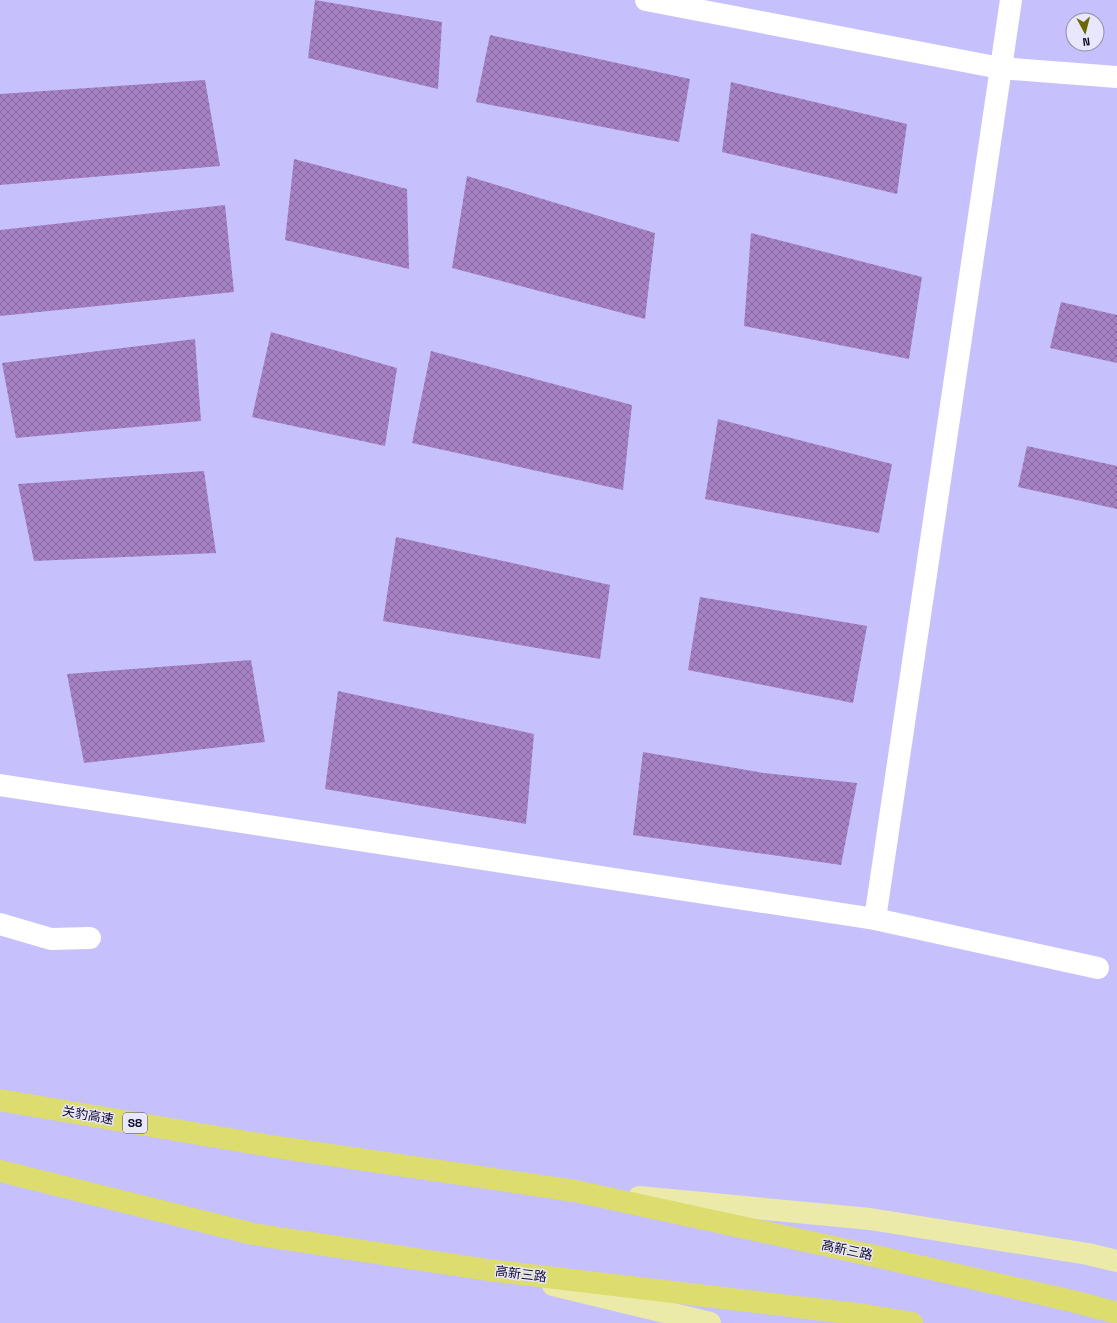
<svg xmlns="http://www.w3.org/2000/svg" width="1117" height="1323" viewBox="0 0 1117 1323" font-family="'Space Grotesk','Noto Sans SC',sans-serif">
	<style>
		.building { fill: url(#building-cross-hatch) }
		.lines { fill: none; stroke-linecap: round; stroke-linejoin: round }
		.minor { stroke: #fff; stroke-width: 22 }
		.major { stroke: #ebeaa8; stroke-width: 22 }
		.highway { stroke: #dddc6e; stroke-width: 22 }
		.labels { text-anchor: middle; dominant-baseline: central; stroke-width: 3; stroke-linejoin: round; paint-order: stroke }
		.shield { fill: #e8e7fe; stroke: #4f4c65; stroke-width: 1 }
		.shield-label { font-size: 12px; font-weight: bold; fill: #0e0923 }
		.street-label { font-size: 13px; fill: #0e0923; stroke: #e8e7fe }
	</style>
	<defs>
		<pattern id="building-cross-hatch" width="8" height="8" patternUnits="userSpaceOnUse"><rect width="8" height="8" fill="#a682c5"/><path d="M0 0l8 8M0 8l8-8" fill="none" stroke="#8669a0"/></pattern>
	</defs>
	<rect width="100%" height="100%" fill="#c6c1fc"/>
	<g class="building">
		<polygon points="315,0 442,22 438,89 308,58"/>
		<polygon points="490,35 690,79 679,142 476,102"/>
		<polygon points="205,80 220,166 0,185 0,94"/>
		<polygon points="731,82 907,124 897,194 722,152"/>
		<polygon points="294,159 407,189 409,269 285,240"/>
		<polygon points="467,176 655,233 645,319 452,268"/>
		<polygon points="225,205 234,292 0,316 0,230"/>
		<polygon points="751,233 922,277 909,359 744,326"/>
		<polygon points="1061,302 1117,315 1117,363 1050,348"/>
		<polygon points="271,332 397,368 385,446 252,417"/>
		<polygon points="195,339 201,421 16,438 2,363"/>
		<polygon points="431,351 632,405 623,490 412,443"/>
		<polygon points="718,419 892,464 879,533 705,499"/>
		<polygon points="1027,446 1117,466 1117,509 1018,487"/>
		<polygon points="204,471 216,553 34,561 18,484"/>
		<polygon points="396,537 610,585 600,659 383,621"/>
		<polygon points="700,597 867,626 853,703 688,670"/>
		<polygon points="251,660 265,742 84,763 67,674"/>
		<polygon points="338,691 534,734 526,824 325,789"/>
		<polygon points="643,752 764,773 857,783 841,865 633,835"/>
	</g>
	<g class="lines">
		<g class="minor">
			<polyline points="646,0 1000,68 1117,77"/>
			<polyline points="0,785 875,919 1098,968"/>
			<polyline points="875,919 1011,0"/>
			<polyline points="0,924 51,939 90,938"/>
		</g>
		<g class="major">
			<polyline points="639,1197 870,1219 1088,1254 1117,1261"/>
			<polyline points="553,1285 710,1323"/>
		</g>
		<g class="highway">
			<polyline points="0,1100 270,1146 575,1191 879,1257 1072,1301 1117,1313"/>
			<polyline points="0,1171 253,1234 488,1270 865,1315 912,1323"/>
		</g>
	</g>
	<g class="labels">
		<rect class="shield" x="123" y="1113" width="24" height="20" rx="3"/>
		<g class="shield-label">
			<text x="135" y="1123">S8</text>
		</g>
		<g class="street-label">
			<text transform="translate(88 1115) rotate(10)">关豹高速</text>
			<text transform="translate(847 1250) rotate(12)">高新三路</text>
			<text transform="translate(521 1274) rotate(7)">高新三路</text>
		</g>
	</g>
	<g transform="translate(1085 32) rotate(173)"><circle r="19" fill="#e8e7fe" stroke="#918ea6"/>
	<path d="M0-3L7 15L0 10L-7 15Z" fill="#6a6801"/>
	<text y="-6" font-size="11" font-weight="bold" text-anchor="middle" fill="#0e0923">N</text>
	</g>
</svg>
